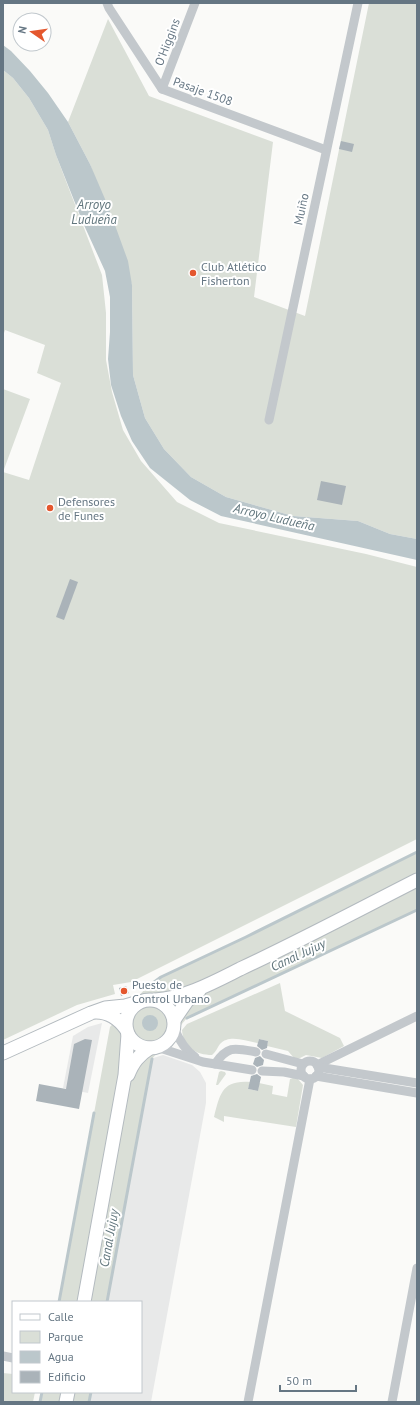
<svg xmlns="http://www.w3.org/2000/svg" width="420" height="1405" viewBox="0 0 420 1405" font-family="'PT Sans',sans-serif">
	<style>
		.built { fill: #e8e9e9 }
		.green { fill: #dadfd7 }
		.water { fill: #bbc7cb }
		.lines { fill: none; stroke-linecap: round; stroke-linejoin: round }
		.stream { stroke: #bbc7cb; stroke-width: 3 }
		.building { fill: #aab3b9 }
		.secondary-casing { stroke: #b3babf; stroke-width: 15 }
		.street { stroke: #c3c8cc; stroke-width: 9 }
		.secondary { stroke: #fff; stroke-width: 13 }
		.poi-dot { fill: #e4572e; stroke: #fff; stroke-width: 1.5 }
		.labels { text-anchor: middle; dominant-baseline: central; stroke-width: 4; stroke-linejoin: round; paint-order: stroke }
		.street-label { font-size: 12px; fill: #657683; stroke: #fff }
		.poi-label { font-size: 12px; fill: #657683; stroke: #fff; text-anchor: start }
		.water-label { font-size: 13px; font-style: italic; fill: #60757c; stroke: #fff }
	</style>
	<rect width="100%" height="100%" fill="#fafaf8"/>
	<g class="built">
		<polygon points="102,1023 88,1093 63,1088 73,1036 88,1027"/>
		<polygon points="163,1055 192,1065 200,1072 206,1083 206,1103 151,1402 85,1402 87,1392 141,1392 141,1302 103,1302 147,1060"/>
	</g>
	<g class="green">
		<polygon points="369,3 417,3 417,539 390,534 358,521 293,516 226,497 191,477 164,449 145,418 133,375 132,285 90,164 68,122 108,19 149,96 273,142 254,297 305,316"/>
		<polygon points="3,70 13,78 29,98 48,130 56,155 102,275 106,313 106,360 112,392 123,430 141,461 177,502 219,523 366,554 417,567 417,839 131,982 113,985 115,994 77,1005 3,1040 3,389 30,399 3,472 29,480 61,383 37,373 45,345 5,330 3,336"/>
		<polygon points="417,852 417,910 187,1018 152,1059 107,1302 59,1302 110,1027 146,988 161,977 247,937"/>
		<path d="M280,983L285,1011L340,1038L344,1046L322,1058L306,1055L298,1059L294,1058L288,1051L267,1046L268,1041L259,1039L258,1043C246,1041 229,1034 220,1044C217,1048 216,1052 212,1055C196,1055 183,1047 182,1030L187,1024Z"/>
		<polygon points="221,1071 225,1072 226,1074 218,1085 216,1085 219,1072"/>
		<path d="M293,1078H297L303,1085L296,1127L224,1116V1122L214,1117C220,1094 222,1080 250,1082L248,1089L258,1091L259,1083L273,1086L272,1094L287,1097L290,1079Z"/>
		<polygon points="3,1373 13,1374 13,1392 35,1392 33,1402 3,1402"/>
		<polygon points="42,1392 91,1392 89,1402 40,1402"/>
	</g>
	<g class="water">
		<polygon points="3,45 11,51 30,71 48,93 68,122 90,164 108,206 128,261 132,285 133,375 145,418 164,449 191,477 226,497 293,516 358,521 390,534 417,539 417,560 221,516 190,500 150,468 132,441 121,416 111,385 108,359 110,332 110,297 105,271 83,223 56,155 48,130 29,98 13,78 3,70"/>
		<circle cx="150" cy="1023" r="8"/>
	</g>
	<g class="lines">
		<g class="stream">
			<polyline points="146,988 161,977 246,937 417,852"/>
			<polyline points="187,1018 417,910"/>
			<polyline points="59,1302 94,1113"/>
			<polyline points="107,1302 152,1059"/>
			<polyline points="40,1402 42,1392"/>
			<polyline points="89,1402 91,1392"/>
		</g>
	</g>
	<g class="building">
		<polygon points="341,141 354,144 352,152 339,149"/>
		<polygon points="321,481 346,486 342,505 317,500"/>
		<polygon points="70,579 78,582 64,620 56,617"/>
		<polygon points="126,986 129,993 121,996 119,988"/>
		<polygon points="85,1039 92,1040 79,1109 36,1101 39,1084 66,1089 74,1044"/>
		<polygon points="259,1039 268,1041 267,1048 262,1050 257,1046"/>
		<polygon points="260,1056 264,1060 263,1065 257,1067 253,1064 255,1058"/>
		<polygon points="257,1074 261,1077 258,1091 248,1089 251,1076"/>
	</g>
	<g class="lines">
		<g class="secondary-casing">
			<g id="secondary">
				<circle cx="150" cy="1024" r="24"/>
				<path d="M155,1000C185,998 214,982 240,969C300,941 358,910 417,880"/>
				<path d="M96,1012C109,1012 118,1018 126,1029"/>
				<polyline points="174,1020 187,1001 199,991"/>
				<polyline points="3,1053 91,1013 105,1008 125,1006 139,1002"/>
				<path d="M128,1075C133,1062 139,1055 150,1048"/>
				<polyline points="84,1302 125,1075 128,1034"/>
				<polyline points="66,1402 68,1392"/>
			</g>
		</g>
		<g class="street">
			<polyline points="107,3 109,8 162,89 326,150"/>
			<polyline points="162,89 195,3"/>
			<polyline points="269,420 358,3"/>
			<path d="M174,1028C179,1040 185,1050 195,1057"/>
			<polyline points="155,1047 166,1050 203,1062 252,1070"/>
			<polyline points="266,1054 303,1064"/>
			<circle cx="310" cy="1070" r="9"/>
			<path d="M215,1064C228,1045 235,1048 256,1052"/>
			<polyline points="317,1065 417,1016"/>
			<polyline points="318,1067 417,1083"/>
			<polyline points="262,1071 284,1072 304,1076"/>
			<polyline points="316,1076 417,1093"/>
			<polyline points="3,1356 13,1358"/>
			<polyline points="248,1402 310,1079"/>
			<polyline points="392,1402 417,1268"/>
		</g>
		<use href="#secondary" class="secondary"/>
	</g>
	<g class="poi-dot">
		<circle cx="193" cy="273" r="4"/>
		<circle cx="50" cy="508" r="4"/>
		<circle cx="124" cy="991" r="4"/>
	</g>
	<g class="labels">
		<g class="street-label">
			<text transform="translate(167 42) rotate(-69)">O'Higgins</text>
			<text transform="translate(203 91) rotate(20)">Pasaje 1508</text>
			<text transform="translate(301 209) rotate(-78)">Muiño</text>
		</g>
		<g class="poi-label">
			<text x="201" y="266">Club Atlético<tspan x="201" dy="14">Fisherton</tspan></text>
			<text x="58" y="501">Defensores<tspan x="58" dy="14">de Funes</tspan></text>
			<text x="132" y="984">Puesto de<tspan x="132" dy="14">Control Urbano</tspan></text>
		</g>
		<g class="water-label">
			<text x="94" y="204">Arroyo<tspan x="94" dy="15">Ludueña</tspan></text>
			<text transform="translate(274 517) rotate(13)">Arroyo Ludueña</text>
			<text transform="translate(298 955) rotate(-25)">Canal Jujuy</text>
			<text transform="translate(109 1238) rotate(-80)">Canal Jujuy</text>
		</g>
	</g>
	<rect width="420" height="1405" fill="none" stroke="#657683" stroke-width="8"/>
	<rect x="12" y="1301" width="130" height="92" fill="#ffffff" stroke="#c1c8cd"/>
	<rect x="20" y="1314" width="20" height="6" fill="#ffffff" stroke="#c1c8cd"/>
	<text x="48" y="1321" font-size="12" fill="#657683">Calle</text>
	<rect x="20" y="1331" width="20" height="12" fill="#dadfd7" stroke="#c1c8cd"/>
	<text x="48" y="1341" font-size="12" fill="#657683">Parque</text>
	<rect x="20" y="1351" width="20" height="12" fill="#bbc7cb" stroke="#c1c8cd"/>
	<text x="48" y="1361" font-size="12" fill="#657683">Agua</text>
	<rect x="20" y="1371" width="20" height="12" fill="#aab3b9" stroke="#c1c8cd"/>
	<text x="48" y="1381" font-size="12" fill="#657683">Edificio</text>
	<g transform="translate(32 32) rotate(283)"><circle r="19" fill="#ffffff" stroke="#c1c8cd"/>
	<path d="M0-3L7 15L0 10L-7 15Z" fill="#e4572e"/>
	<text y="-6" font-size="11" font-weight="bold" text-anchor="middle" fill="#657683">N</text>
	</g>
	<path d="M280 1385v6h76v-6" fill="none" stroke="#657683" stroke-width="2"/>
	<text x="286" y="1385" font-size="12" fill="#657683" stroke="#ffffff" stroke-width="3" paint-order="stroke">50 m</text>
</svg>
